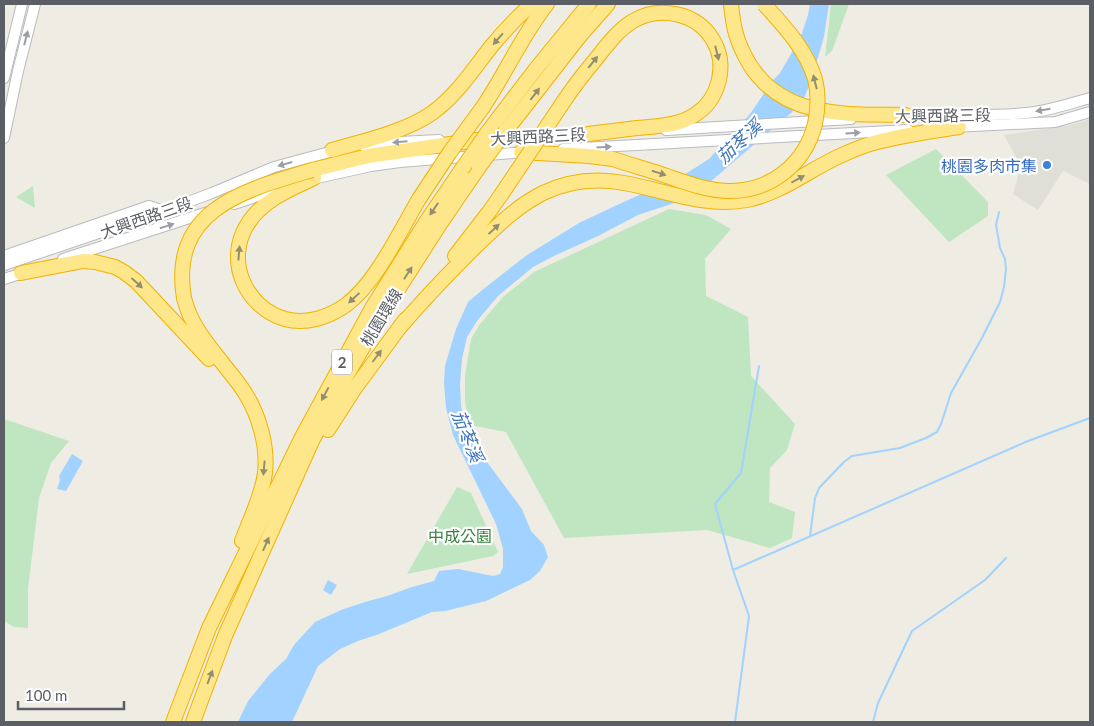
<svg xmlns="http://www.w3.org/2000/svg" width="1094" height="726" viewBox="0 0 1094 726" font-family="Lato,'Noto Sans TC',sans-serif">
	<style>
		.industrial { fill: #dfded7 }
		.green { fill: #bfe6c1 }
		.water { fill: #a2d2ff }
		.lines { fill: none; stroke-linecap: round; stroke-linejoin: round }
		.stream { stroke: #a2d2ff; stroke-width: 2 }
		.secondary-casing { stroke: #b8bbc1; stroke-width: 12 }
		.highway-casing { stroke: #f1b200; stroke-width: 16 }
		.secondary { stroke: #fff; stroke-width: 10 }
		.highway { stroke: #fee78a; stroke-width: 14 }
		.highway-bridge-casing { stroke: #f1b200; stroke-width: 16; stroke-linecap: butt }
		.highway-bridge { stroke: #fee78a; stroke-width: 14 }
		.oneway { fill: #9d9ea2 }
		.oneway2 { fill: #948e71 }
		.shop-dot { fill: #3f7fe0; stroke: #fff; stroke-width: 2 }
		.labels { text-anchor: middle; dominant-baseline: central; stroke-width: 4.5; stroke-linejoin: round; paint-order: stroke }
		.shield { fill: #fff; stroke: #8c8e92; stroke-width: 1 }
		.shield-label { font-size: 15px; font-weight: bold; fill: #5b5e64 }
		.street-label { font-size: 16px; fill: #5b5e64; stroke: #fff }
		.shop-label { font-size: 16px; fill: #366cbe; stroke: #fff; text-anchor: end }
		.park-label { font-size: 16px; fill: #33833b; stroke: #fff }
		.water-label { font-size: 18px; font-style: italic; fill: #4076bb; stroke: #fff }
	</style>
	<rect width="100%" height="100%" fill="#eeece3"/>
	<polygon class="industrial" points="1090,119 1090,184 1063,171 1038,210 1013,194 1021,166 1004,135 1071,125"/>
	<g class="green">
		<polygon points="831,4 849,4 832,51 825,57"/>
		<polygon points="936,149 988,202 988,216 949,242 886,175"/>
		<polygon points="33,186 35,208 16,197"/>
		<polygon points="669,209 706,215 731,229 705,259 706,296 748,317 751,376 795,424 787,450 770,468 769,502 795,512 792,538 770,548 707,530 564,538 506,432 470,425 465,402 465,375 471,339 480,324 503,297 534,272"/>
		<polygon points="4,419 69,441 51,463 39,498 28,589 28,628 14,627 4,621"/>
		<polygon points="457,487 471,493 498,552 493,556 407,574"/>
	</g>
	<g class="water">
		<polygon points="810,4 829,4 824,37 811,81 804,98 791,113 710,182 688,196 671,204 638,215 598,236 554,256 533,267 498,296 477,321 467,337 462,359 460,384 461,406 465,424 475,446 522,509 531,531 544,545 548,557 540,571 530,580 486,601 445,611 432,612 379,634 358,641 340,649 318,666 292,722 238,722 248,701 270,674 286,659 294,645 315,622 341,610 365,602 387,596 412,587 434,581 439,571 458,569 493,576 500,574 503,567 503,549 496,524 453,435 446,408 444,383 445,366 456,329 468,302 481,291 527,255 579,223 615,206 687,173 709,159 750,114 763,95 766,88 780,73 795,47 802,33 808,15"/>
		<polygon points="72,454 83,461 66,491 57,489 60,480 59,476"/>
		<polygon points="328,580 337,585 331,595 323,590"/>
	</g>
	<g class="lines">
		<g class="stream">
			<polyline points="810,536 815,498 819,488 844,462 852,456 900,448 926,438 937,432 941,424 951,393 982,338 1000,302 1004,287 1006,269 1005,259 1000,248 996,225 999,212"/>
			<polyline points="733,570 715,504 741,473 759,366"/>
			<polyline points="735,722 749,616 733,570 1028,441 1090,418"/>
			<polyline points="873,722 878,703 912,631 985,580 1006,558"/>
		</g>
		<g class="secondary-casing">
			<g id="secondary">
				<polyline points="4,78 22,4"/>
				<path d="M901,116C945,113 990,118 1035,112C1054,109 1072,103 1090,98"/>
				<polyline points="953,127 1055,122 1090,112"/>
				<polyline points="666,130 851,119"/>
				<polyline points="4,138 18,71 35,4"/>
				<polyline points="496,138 594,133"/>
				<polyline points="364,146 400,142 439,140"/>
				<polyline points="563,149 908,130"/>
				<polyline points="308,180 371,166 400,162 526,152"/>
				<polyline points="234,204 285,187"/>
				<polyline points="4,256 149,206 164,211"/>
				<polyline points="63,259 211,211"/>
				<polyline points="4,265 164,211 212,193 274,167 337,150"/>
				<polyline points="4,279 26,272"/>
			</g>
		</g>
		<g class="highway-casing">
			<g id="highway">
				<path d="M731,4C732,14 733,24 736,34C739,45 744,55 750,65C785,120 850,114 906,115"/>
				<path d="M564,101C574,86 585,72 596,59C607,45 618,30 633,21C660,5 697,13 713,40C728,65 719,99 696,114C679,126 657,126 637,128C621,130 605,132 588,134"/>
				<path d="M483,107C506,73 522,35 547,4"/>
				<polyline points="505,132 579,37 608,4"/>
				<polyline points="487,133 535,70 589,4"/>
				<path d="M332,150C363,141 405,132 432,113C456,96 472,71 490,48C503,32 517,17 532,4"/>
				<polyline points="521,152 589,156 613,159"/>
				<polyline points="312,170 368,156 491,138"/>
				<path d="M314,178C290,189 261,201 247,225C225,261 245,307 285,319C306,325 329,317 346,305C376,283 400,231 419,199"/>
				<polyline points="455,256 489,212 501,195"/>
				<polyline points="21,273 83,261 95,262 115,267 124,272 136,281 209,359"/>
				<path d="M184,298C191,326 207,343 224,365C231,374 239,383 245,393C259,415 268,446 265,473C262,496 250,519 242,541"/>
				<path d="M400,327C424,299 449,273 475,247C496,227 517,206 543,193C568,181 597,178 624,183C665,190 704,208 747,200C782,193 810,169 842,155C853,150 865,145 877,142C904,135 932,131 959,127"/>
				<polyline points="328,430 355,388 405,320"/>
				<polyline points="173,722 209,628 302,437 372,308 428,219 462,169"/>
				<polyline points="193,722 225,636 265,546 312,441 341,385 383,313 440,224 479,167"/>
			</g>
		</g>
		<use href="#secondary" class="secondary"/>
		<use href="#highway" class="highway"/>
		<g class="highway-bridge-casing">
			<g id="highway-bridge">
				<path d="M613,159C631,165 649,170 667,176C687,183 708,191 730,191C771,191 805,164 815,124C818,109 819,94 815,79C806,49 784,26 764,4"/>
				<polyline points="479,167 505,132"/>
				<polyline points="462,169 487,133"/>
				<polyline points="501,195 564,101"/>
				<polyline points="419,199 450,152 483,107"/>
				<path d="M184,298C169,209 245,190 312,170"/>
			</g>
		</g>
		<use href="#highway-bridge" class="highway-bridge"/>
	</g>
	<defs><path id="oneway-solid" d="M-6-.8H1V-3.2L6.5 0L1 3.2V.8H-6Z" transform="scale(1.25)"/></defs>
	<g class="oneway">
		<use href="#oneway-solid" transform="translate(26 38) rotate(-76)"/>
		<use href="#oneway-solid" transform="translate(1043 110) rotate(170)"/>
		<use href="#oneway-solid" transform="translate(853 133) rotate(-3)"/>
		<use href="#oneway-solid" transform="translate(400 142) rotate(175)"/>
		<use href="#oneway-solid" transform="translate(604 147) rotate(-3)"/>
		<use href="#oneway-solid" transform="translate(285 164) rotate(164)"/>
		<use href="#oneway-solid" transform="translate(167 226) rotate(-18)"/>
	</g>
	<g class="oneway2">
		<use href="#oneway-solid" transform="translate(498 39) rotate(131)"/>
		<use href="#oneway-solid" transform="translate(717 53) rotate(76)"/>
		<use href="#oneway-solid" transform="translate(593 62) rotate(-51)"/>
		<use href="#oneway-solid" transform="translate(815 82) rotate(-104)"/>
		<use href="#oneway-solid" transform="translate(535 94) rotate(-52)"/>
		<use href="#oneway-solid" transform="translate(659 173) rotate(18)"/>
		<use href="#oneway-solid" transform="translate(798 179) rotate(-28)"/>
		<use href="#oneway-solid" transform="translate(434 209) rotate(124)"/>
		<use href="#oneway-solid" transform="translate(494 229) rotate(-43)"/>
		<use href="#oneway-solid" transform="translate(239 253) rotate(-85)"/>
		<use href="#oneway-solid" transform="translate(408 273) rotate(-57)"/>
		<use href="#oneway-solid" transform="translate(137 283) rotate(42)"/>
		<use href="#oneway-solid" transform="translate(354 298) rotate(137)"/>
		<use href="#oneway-solid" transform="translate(377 356) rotate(-53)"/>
		<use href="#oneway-solid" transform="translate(325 394) rotate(118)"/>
		<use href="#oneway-solid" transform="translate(264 468) rotate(95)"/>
		<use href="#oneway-solid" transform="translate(266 544) rotate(-66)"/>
		<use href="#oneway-solid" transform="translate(210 677) rotate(-69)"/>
	</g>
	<circle class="shop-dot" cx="1047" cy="165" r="5"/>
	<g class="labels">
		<rect class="shield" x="332" y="349.5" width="20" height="25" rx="4"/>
		<g class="shield-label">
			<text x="342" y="362">2</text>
		</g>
		<g class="street-label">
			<text transform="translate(943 115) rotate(-1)">大興西路三段</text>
			<text transform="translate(538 136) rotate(-3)">大興西路三段</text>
			<text transform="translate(146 217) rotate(-19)">大興西路三段</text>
			<text transform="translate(381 317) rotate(-59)">桃園環線</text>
		</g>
		<g class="shop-label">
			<text x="1037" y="165">桃園多肉市集</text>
		</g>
		<g class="park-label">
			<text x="460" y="535">中成公園</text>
		</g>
		<g class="water-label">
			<text transform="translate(739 141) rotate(-43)">茄苳溪</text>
			<text transform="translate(468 436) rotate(68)">茄苳溪</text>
		</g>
	</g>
	<rect width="1094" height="726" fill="none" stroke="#5b5e64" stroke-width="10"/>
	<path d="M18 701v8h106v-8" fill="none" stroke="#5b5e64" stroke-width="2.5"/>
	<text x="25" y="701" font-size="15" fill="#5b5e64" stroke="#ffffff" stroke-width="4" paint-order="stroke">100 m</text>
</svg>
